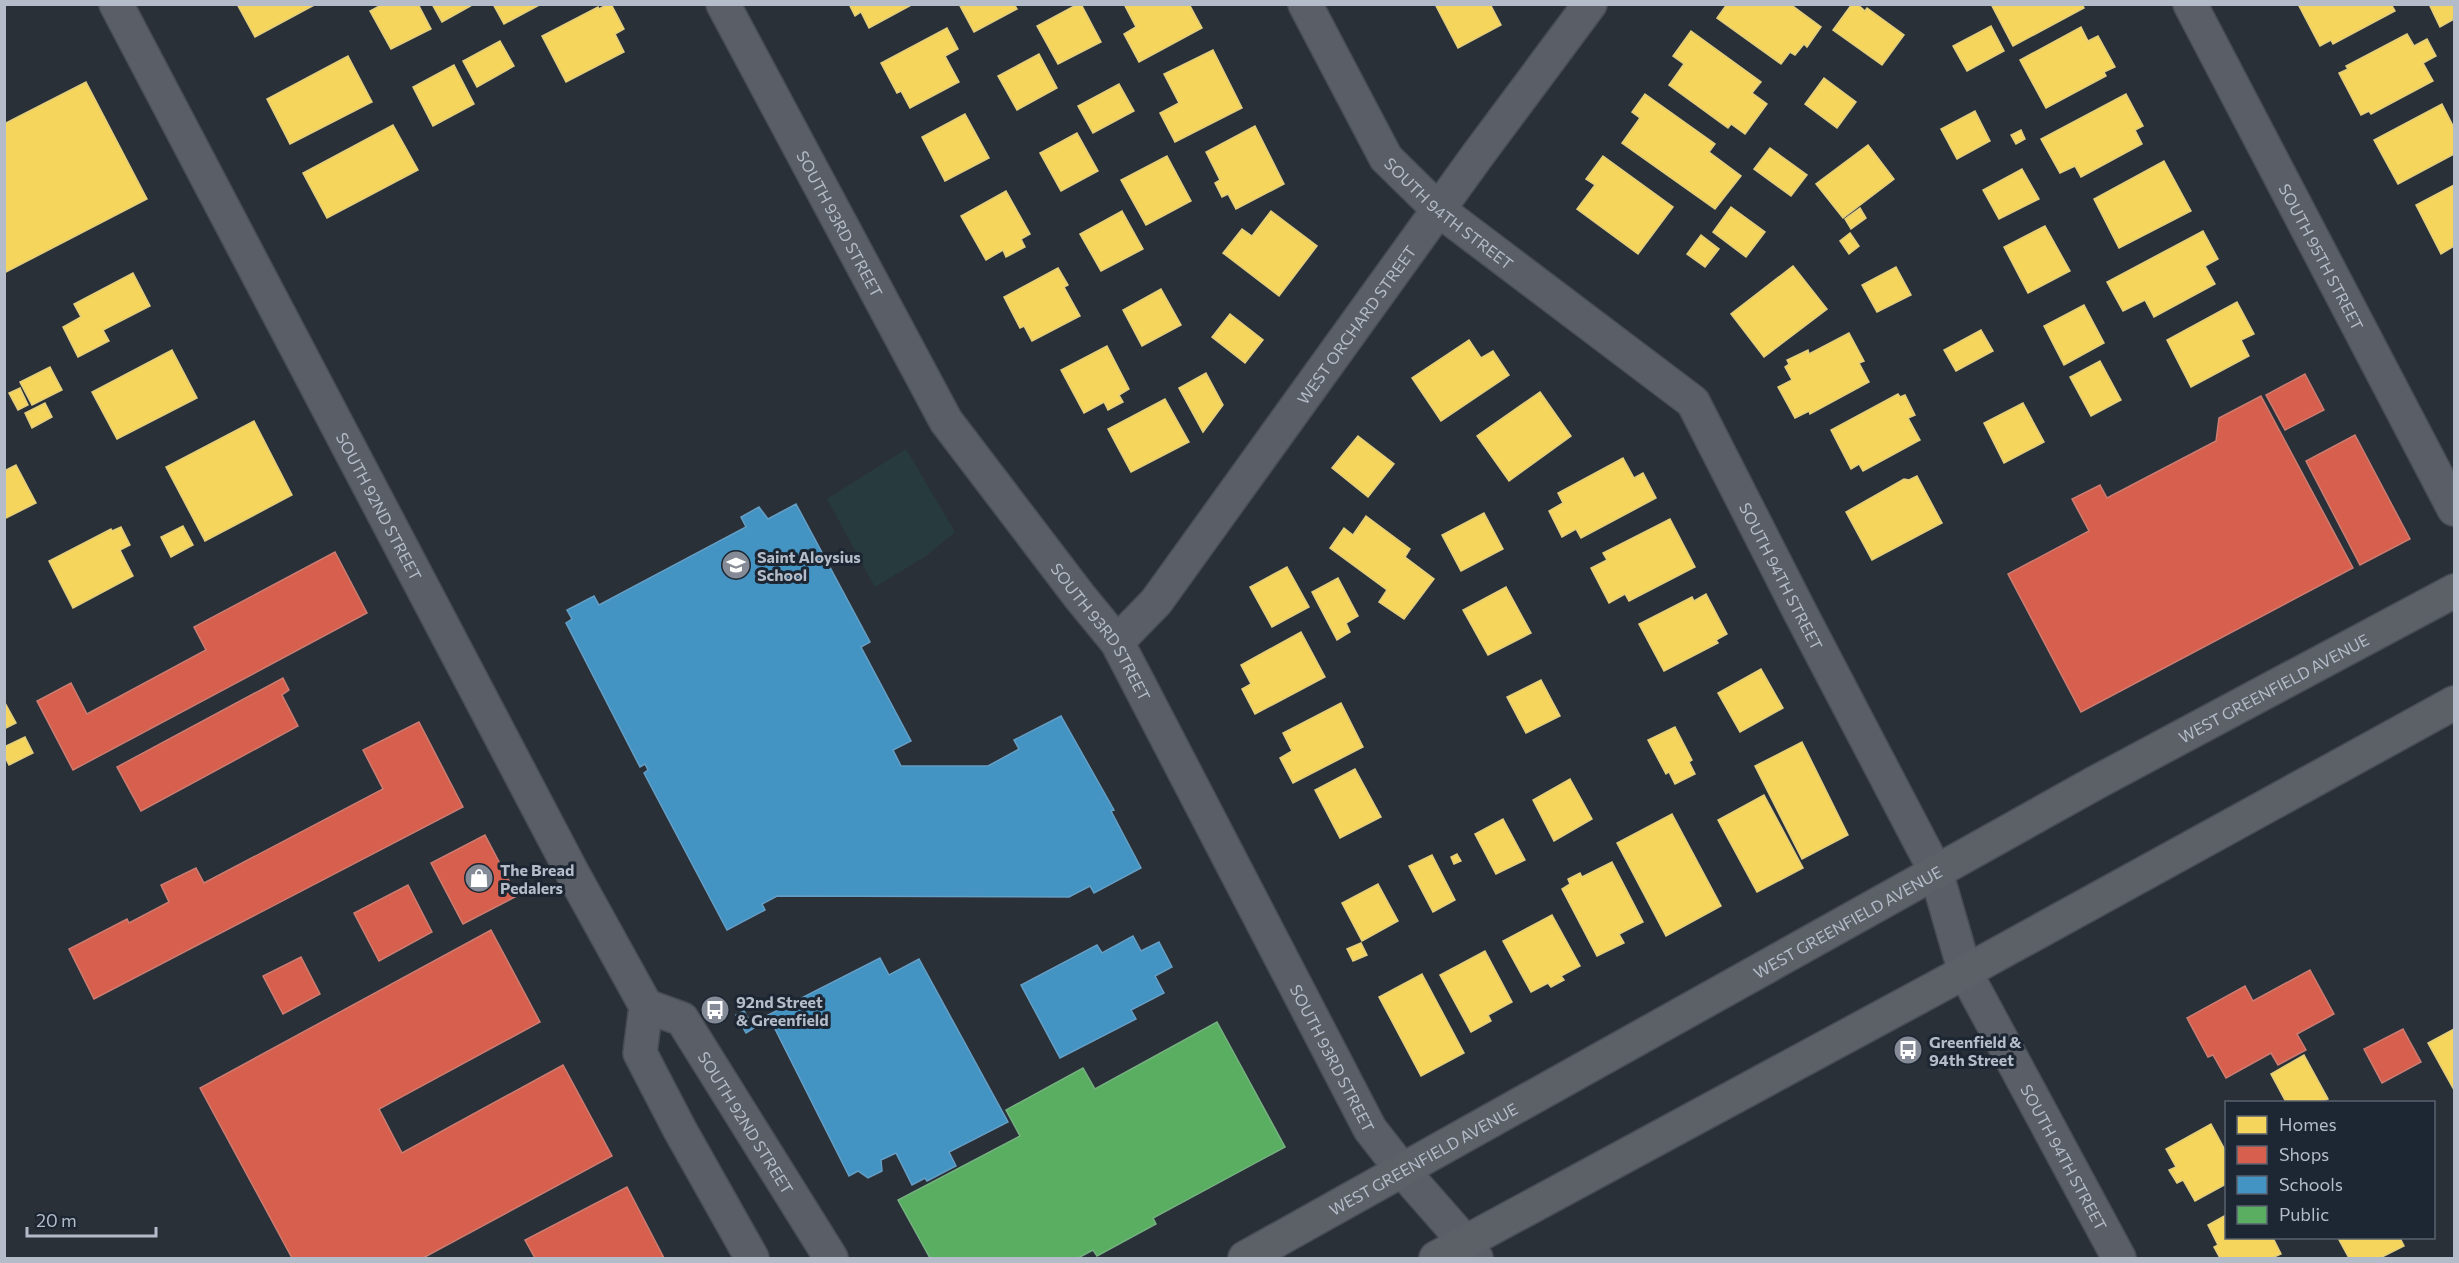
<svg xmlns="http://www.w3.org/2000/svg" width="2459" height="1263" viewBox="0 0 2459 1263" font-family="Commissioner,sans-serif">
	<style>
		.green { fill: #273a3e }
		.homes { fill: #f6d55c; stroke: #e2ce7d; stroke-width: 1.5 }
		.shops { fill: #d6604d; stroke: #cc7c72; stroke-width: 1.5 }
		.schools { fill: #4393c3; stroke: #659fc5; stroke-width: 1.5 }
		.public { fill: #5aae61; stroke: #75b280; stroke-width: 1.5 }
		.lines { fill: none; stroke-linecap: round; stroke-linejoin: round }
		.minor-casing { stroke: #484c53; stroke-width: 36 }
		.tertiary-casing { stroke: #484c53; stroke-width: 36 }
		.primary-casing { stroke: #484c55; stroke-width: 36 }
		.minor { stroke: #5a5e66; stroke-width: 33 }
		.tertiary { stroke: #5a5e66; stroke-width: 33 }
		.primary { stroke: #5c6168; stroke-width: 33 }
		.labels { text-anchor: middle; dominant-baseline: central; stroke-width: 6; stroke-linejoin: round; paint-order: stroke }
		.street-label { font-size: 16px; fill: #b4bcc9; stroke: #1d2633 }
		.poi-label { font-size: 16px; font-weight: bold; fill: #b4bcc9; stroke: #1d2633; text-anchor: start }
	</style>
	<rect width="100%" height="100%" fill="#2a3038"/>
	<polygon class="green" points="906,449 955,532 926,556 875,587 827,499"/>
	<g class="homes">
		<polygon points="237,4 316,4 255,37"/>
		<polygon points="383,4 418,4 431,29 391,49 370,11"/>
		<polygon points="432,4 474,4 442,22"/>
		<polygon points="493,4 541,4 504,24"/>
		<polygon points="608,4 611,4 624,29 615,34 624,52 566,82 542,36 598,7 599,9"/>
		<polygon points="849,4 913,4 869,28 861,12 855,16"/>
		<polygon points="959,4 1014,4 1017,9 974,32"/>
		<polygon points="1078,4 1081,4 1101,42 1058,64 1037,26"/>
		<polygon points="1124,4 1189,4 1202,28 1139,62 1124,34 1136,27"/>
		<polygon points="1435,4 1490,4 1501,25 1458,48"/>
		<polygon points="1727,4 1790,4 1821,27 1807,47 1804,44 1795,55 1790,52 1781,64 1717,18"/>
		<polygon points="1852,4 1857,4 1865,11 1867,8 1904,35 1882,65 1833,30"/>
		<polygon points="1991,4 2082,4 2084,8 2013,46"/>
		<polygon points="2301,4 2391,4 2395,11 2333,44 2331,40 2320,46 2299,6"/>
		<polygon points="2429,4 2454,4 2454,19 2440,27"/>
		<polygon points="1991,26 2004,51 1967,71 1953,46"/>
		<polygon points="2081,27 2088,41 2098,36 2115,67 2104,72 2106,76 2046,108 2020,60"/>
		<polygon points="947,28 958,49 945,56 959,82 910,108 901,91 897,93 881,63"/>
		<polygon points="1691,31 1761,82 1752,93 1767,104 1745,134 1731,124 1728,128 1669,85 1684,64 1673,56"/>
		<polygon points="2407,34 2414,46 2427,39 2436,56 2423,63 2433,81 2371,114 2369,111 2361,115 2339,73 2348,69 2346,66"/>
		<polygon points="500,41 514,66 477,87 463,61"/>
		<polygon points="1213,50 1242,108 1175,142 1160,113 1179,103 1164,74"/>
		<polygon points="1039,54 1057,88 1017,110 998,76"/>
		<polygon points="348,56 372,102 290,144 267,99"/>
		<polygon points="454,65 474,104 433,126 413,87"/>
		<polygon points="1824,78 1856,102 1837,128 1805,104"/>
		<polygon points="86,82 147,199 4,273 4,124"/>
		<polygon points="1119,84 1134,111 1093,133 1078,106"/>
		<polygon points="1645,94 1715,144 1709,152 1741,176 1715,209 1622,143 1640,118 1632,112"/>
		<polygon points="2126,94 2143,126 2135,130 2142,144 2081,177 2075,166 2060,173 2041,139"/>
		<polygon points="2442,104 2454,128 2454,154 2398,184 2374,140"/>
		<polygon points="1975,111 1990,141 1957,159 1941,129"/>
		<polygon points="965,114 989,158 945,181 922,137"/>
		<polygon points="393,125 418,170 327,218 303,173"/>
		<polygon points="1255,126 1284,184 1236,209 1228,194 1222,197 1215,183 1220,180 1206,152"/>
		<polygon points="2021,130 2025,139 2016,144 2011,135"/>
		<polygon points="1077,133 1098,171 1061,191 1040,153"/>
		<polygon points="1868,145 1894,179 1843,218 1816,184"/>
		<polygon points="1770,148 1807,175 1791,196 1754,169"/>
		<polygon points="1167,156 1191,201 1146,225 1121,180"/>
		<polygon points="1603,156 1673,207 1638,254 1577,209 1595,185 1586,179"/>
		<polygon points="2164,161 2191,211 2119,248 2094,199"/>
		<polygon points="2022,169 2039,199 1999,219 1983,190"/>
		<polygon points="2454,185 2454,246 2441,254 2416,205"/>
		<polygon points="1006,191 1030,234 1021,239 1025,247 1006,257 1003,250 986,260 961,216"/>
		<polygon points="1731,207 1765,232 1746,257 1713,232"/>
		<polygon points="1860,208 1866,218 1851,229 1845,219"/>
		<polygon points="1122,211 1143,249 1101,271 1080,234"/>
		<polygon points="1271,211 1317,246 1279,296 1223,253 1242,229 1252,236"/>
		<polygon points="2045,226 2070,271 2028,293 2004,247"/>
		<polygon points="2203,231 2218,259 2205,266 2215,284 2154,317 2145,300 2123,311 2107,282"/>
		<polygon points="1850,233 1859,246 1849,254 1840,241"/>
		<polygon points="1701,235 1719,249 1705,267 1687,254"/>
		<polygon points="1793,266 1827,309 1764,357 1731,314"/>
		<polygon points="1896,267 1911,295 1877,312 1862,285"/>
		<polygon points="1058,268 1068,285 1064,287 1080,316 1032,341 1024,326 1020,328 1004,297"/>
		<polygon points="133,273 150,306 103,330 109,341 78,357 63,327 81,317 74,304"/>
		<polygon points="1161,289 1181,325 1142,346 1123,310"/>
		<polygon points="2237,302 2254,334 2241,340 2249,356 2191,387 2167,340"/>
		<polygon points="2084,305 2104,343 2064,365 2044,326"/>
		<polygon points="1230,314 1263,340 1245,363 1212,337"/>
		<polygon points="1981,330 1993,351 1956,371 1944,350"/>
		<polygon points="1849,333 1864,361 1859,363 1869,382 1810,414 1809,411 1795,418 1778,387 1792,380 1785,367 1789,364 1787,360 1808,350 1809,354"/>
		<polygon points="1469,340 1481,358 1493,351 1509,375 1441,421 1412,378"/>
		<polygon points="1107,346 1129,389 1119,395 1123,402 1108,410 1104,402 1084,413 1061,370"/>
		<polygon points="172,350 197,398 117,439 92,392"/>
		<polygon points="2100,361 2121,400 2091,416 2070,377"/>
		<polygon points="50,367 62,390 32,405 20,382"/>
		<polygon points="1206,373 1223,405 1203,432 1179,388"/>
		<polygon points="20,388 28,405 18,410 9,393"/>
		<polygon points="1540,392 1571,436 1509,481 1477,436"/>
		<polygon points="1898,394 1900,397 1905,395 1915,415 1908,418 1920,440 1863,471 1859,464 1851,469 1831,430"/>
		<polygon points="1165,399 1189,442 1131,472 1108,429"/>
		<polygon points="45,403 52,417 32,428 25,413"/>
		<polygon points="2023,403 2044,442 2004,463 1984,423"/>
		<polygon points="254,421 292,495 205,541 166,467"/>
		<polygon points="1358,436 1394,464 1368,497 1332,468"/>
		<polygon points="1623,458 1634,478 1643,473 1656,498 1581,538 1576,529 1562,537 1549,511 1563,503 1558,493"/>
		<polygon points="16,465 36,503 4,519 4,471"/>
		<polygon points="1917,476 1942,523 1872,560 1846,512 1904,479 1909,480"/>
		<polygon points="1484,513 1503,549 1461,571 1442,535"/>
		<polygon points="1366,516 1410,549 1405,557 1434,579 1404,619 1379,602 1387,590 1330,548 1344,528 1353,535"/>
		<polygon points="1670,519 1695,567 1629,601 1625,594 1609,603 1591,568 1607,560 1603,553"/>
		<polygon points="183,526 193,545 171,557 161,537"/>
		<polygon points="121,527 130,545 120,550 133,576 73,608 49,561 111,529 112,531"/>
		<polygon points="1287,567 1309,607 1272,627 1250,587"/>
		<polygon points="1338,578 1358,616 1346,623 1350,632 1337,640 1312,592"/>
		<polygon points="1506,587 1531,633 1488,655 1463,610"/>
		<polygon points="1706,594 1727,634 1716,640 1718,643 1664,671 1639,624 1692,597 1694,601"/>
		<polygon points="1301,632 1325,677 1255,714 1242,689 1251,684 1241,665"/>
		<polygon points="1761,669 1783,708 1740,732 1718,693"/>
		<polygon points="1541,680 1560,716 1526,733 1507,697"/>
		<polygon points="4,701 16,723 4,729"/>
		<polygon points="1341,703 1363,747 1293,783 1280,758 1292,751 1283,733"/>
		<polygon points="1675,727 1692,760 1689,762 1695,774 1675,784 1669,772 1666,774 1648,740"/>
		<polygon points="25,737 33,753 9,765 4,755 4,747"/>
		<polygon points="1802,742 1848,835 1802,859 1755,766"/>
		<polygon points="1355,769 1381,817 1340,838 1315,790"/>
		<polygon points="1570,779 1592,819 1554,841 1533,800"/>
		<polygon points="1764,795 1803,868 1757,892 1718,820"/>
		<polygon points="1672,814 1721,906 1666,936 1617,843"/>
		<polygon points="1503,819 1525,860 1496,874 1475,834"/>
		<polygon points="1457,854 1461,861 1454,864 1451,857"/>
		<polygon points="1432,855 1455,900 1433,912 1409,866"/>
		<polygon points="1612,862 1643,922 1619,934 1624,943 1597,956 1562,889 1570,884 1568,879 1580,873 1582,877"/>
		<polygon points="1378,884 1398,921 1362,941 1342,903"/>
		<polygon points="1552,915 1580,966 1561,976 1564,980 1551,987 1548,983 1531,992 1503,941"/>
		<polygon points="1361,943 1367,955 1353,961 1347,949"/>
		<polygon points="1485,951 1512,1002 1488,1015 1491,1021 1471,1032 1440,975"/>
		<polygon points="1422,974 1464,1053 1421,1076 1379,997"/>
		<polygon points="2454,1029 2454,1090 2428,1043"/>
		<polygon points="2304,1055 2328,1099 2321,1102 2286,1102 2271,1074"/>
		<polygon points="2211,1124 2226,1152 2226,1184 2195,1201 2183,1180 2177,1183 2169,1170 2176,1167 2166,1149"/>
		<polygon points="2226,1215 2226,1238 2273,1238 2281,1254 2272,1258 2220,1258 2214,1247 2218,1245 2208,1225"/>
		<polygon points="2338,1238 2400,1238 2404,1246 2380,1258 2349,1258"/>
	</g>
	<g class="shops">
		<polygon points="2305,374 2324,410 2285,430 2266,395"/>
		<polygon points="2261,396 2353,568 2081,712 2008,574 2089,531 2072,499 2100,485 2107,498 2216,441 2219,418"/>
		<polygon points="2355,435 2410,539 2360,565 2306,461"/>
		<polygon points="335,552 367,613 73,770 37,701 71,683 87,714 206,650 194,627"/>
		<polygon points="283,678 289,690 282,695 298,726 141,811 117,767"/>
		<polygon points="419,722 463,807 94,999 69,949 127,919 129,923 169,902 161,885 196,868 204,883 383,789 363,750"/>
		<polygon points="485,835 517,896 463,924 431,863"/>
		<polygon points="408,885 432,932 379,961 354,913"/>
		<polygon points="491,930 540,1022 379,1109 402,1153 563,1065 612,1156 423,1258 292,1258 200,1088"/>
		<polygon points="301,957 320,994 283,1014 263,976"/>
		<polygon points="2310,970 2334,1014 2297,1034 2306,1050 2278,1065 2271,1053 2226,1078 2213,1055 2208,1057 2187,1018 2245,986 2253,1001"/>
		<polygon points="2403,1029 2421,1062 2382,1083 2364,1049"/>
		<polygon points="627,1187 664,1258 535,1258 525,1240"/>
	</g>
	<g class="schools">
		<polygon points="796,504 870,642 861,647 911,741 893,750 901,766 988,766 1019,749 1014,740 1061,716 1114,810 1111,811 1141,868 1094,893 1090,886 1069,897 777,896 762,904 765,910 727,930 644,773 648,770 645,764 640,767 566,623 572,619 567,610 594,596 599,605 746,527 741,517 759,507 768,519"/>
		<polygon points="1133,936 1141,951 1159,942 1172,967 1155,976 1164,993 1131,1010 1136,1019 1060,1058 1021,985 1097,945 1102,953"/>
		<polygon points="880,958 889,975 919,959 1008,1122 949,1152 956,1166 927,1181 925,1178 912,1185 896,1153 881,1160 882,1171 868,1178 858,1171 849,1176 768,1015"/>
		<polygon points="744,1011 754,1028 746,1033 736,1015"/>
	</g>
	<polygon class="public" points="1217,1022 1285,1147 1153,1218 1156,1224 1097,1256 1093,1250 1078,1258 930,1258 898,1200 1020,1136 1006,1110 1083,1068 1095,1089"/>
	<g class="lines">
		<g class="minor-casing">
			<g id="minor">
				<path id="s1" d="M723,4L946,421L1080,597L1117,642L1370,1129L1402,1170L1466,1243L1476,1258"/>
				<path id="s2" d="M1305,4L1386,158L1439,210L1693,402L1801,614L1936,872L1965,972L2119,1258"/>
				<path id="s3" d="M2190,4L2454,509"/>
				<path id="s4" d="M1117,642L1156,602L1477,156L1590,4"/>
			</g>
		</g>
		<g class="tertiary-casing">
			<g id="tertiary">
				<path id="s5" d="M116,4L573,874L646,1006L640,1053L680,1130L752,1258"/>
				<path id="s6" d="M646,1006L682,1019L831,1258"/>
			</g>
		</g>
		<g class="primary-casing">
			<g id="primary">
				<path id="s7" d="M1245,1258L2095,783L2454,591"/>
				<polyline points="1436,1258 1965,972 2454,703"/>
			</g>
		</g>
		<use href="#minor" class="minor"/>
		<use href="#tertiary" class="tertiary"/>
		<use href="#primary" class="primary"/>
	</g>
	<defs>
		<g id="school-disc" transform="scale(1.5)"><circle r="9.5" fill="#848b96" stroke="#1d2633"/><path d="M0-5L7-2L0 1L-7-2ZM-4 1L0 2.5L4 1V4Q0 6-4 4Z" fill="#fff"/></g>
		<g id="shop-disc" transform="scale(1.5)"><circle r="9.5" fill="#848b96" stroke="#1d2633"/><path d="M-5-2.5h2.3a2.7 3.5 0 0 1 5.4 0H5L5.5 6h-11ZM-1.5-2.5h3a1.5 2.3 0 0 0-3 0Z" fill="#fff"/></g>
		<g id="bus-disc" transform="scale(1.5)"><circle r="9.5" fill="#848b96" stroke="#1d2633"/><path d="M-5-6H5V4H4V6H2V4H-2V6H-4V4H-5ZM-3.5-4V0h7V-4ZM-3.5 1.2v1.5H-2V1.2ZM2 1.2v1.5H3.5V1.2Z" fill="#fff"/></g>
	</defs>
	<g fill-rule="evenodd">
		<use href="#school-disc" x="736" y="565"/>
		<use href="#shop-disc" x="479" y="878"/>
		<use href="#bus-disc" x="715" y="1010"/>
		<use href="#bus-disc" x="1908" y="1050"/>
	</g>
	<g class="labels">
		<g class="street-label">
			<text stroke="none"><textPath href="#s2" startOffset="258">SOUTH 94TH STREET</textPath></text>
			<text stroke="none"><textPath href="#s1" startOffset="249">SOUTH 93RD STREET</textPath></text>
			<text stroke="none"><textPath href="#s3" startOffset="285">SOUTH 95TH STREET</textPath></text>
			<text stroke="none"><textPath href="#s4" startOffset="398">WEST ORCHARD STREET</textPath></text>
			<text stroke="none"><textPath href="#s5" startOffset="567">SOUTH 92ND STREET</textPath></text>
			<text stroke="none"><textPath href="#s2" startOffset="762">SOUTH 94TH STREET</textPath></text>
			<text stroke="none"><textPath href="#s1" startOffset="735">SOUTH 93RD STREET</textPath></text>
			<text stroke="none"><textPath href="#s7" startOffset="1176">WEST GREENFIELD AVENUE</textPath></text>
			<text stroke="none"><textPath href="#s7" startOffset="690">WEST GREENFIELD AVENUE</textPath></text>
			<text stroke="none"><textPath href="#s1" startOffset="1221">SOUTH 93RD STREET</textPath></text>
			<text stroke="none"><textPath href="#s6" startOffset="160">SOUTH 92ND STREET</textPath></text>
			<text stroke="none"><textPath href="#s2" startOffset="1410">SOUTH 94TH STREET</textPath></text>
			<text stroke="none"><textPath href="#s7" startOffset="204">WEST GREENFIELD AVENUE</textPath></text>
		</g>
		<g class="poi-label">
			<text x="757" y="556">Saint Aloysius<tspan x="757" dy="18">School</tspan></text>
			<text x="500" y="869">The Bread<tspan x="500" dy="18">Pedalers</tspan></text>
			<text x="736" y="1001">92nd Street<tspan x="736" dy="18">&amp; Greenfield</tspan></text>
			<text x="1929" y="1041">Greenfield &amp;<tspan x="1929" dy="18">94th Street</tspan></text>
		</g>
	</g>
	<rect width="2459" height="1263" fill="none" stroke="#b4bcc9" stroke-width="12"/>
	<rect x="2225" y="1101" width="210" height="138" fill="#1d2633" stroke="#59626f" stroke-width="1.5"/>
	<rect x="2237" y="1116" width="30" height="18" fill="#f6d55c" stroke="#59626f" stroke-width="1.5"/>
	<text x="2279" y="1131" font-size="18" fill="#b4bcc9">Homes</text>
	<rect x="2237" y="1146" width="30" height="18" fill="#d6604d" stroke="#59626f" stroke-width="1.5"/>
	<text x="2279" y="1161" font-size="18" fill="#b4bcc9">Shops</text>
	<rect x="2237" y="1176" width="30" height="18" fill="#4393c3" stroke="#59626f" stroke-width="1.5"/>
	<text x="2279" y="1191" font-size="18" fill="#b4bcc9">Schools</text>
	<rect x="2237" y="1206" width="30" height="18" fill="#5aae61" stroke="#59626f" stroke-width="1.5"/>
	<text x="2279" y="1221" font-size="18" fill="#b4bcc9">Public</text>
	<path d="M27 1227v9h129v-9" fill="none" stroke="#b4bcc9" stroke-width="3"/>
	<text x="36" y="1227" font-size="18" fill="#b4bcc9" stroke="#1d2633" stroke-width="4.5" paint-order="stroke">20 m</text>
</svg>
